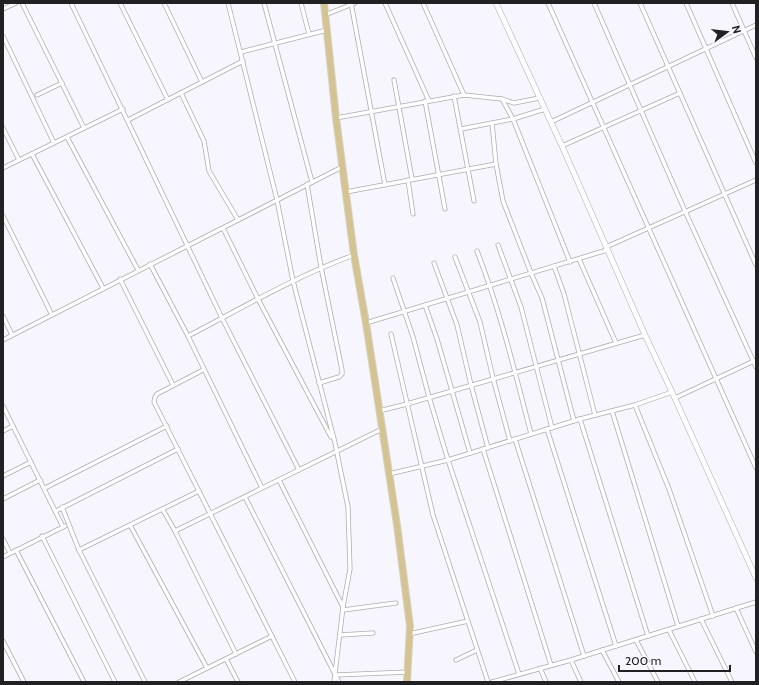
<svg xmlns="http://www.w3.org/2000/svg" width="759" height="685" viewBox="0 0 759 685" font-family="Cabin,sans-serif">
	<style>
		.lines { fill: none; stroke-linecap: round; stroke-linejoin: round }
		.street-casing { stroke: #adacb4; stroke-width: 5 }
		.secondary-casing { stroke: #adacb4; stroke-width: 6 }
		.primary-casing { stroke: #d3d3d3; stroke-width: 8 }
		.street { stroke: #fff; stroke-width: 3.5 }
		.secondary { stroke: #fff; stroke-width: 5 }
		.primary { stroke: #d6c48f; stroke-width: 6 }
	</style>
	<rect width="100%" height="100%" fill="#f7f6fe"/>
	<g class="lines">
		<g class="street-casing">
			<g id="street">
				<polyline points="22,3 84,128"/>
				<polyline points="71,3 222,318 299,470"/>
				<polyline points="120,3 168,100"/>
				<polyline points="164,3 202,82"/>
				<polyline points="228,3 277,200 293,281 335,443 348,507 350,569 343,607 334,682"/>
				<polyline points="264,3 312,182"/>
				<polyline points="301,3 309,34"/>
				<polyline points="351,3 385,185"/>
				<polyline points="385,3 429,101"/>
				<polyline points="423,3 464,95"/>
				<polyline points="548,3 756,468"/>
				<polyline points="594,3 685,211 756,367"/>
				<polyline points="640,3 756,265"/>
				<polyline points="686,3 756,163"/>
				<polyline points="732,3 756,58"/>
				<polyline points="3,9 16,3"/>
				<polyline points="325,15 355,3"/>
				<polyline points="3,36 54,143"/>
				<polyline points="241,52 327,30"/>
				<polyline points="394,80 412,179"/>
				<polyline points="181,93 204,141 209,171 238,220"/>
				<polyline points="37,95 62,83"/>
				<polyline points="454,96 474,201"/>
				<polyline points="502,99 513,119 570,262"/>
				<polyline points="425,101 445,209"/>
				<polyline points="336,118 464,95 502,99 514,103 539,98"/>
				<polyline points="128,120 243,61"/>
				<polyline points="551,122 756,25"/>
				<polyline points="492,123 496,164 503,201 531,273 542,298 574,421"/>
				<polyline points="3,128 19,160"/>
				<polyline points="461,129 513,119 545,109"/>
				<polyline points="67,137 138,270"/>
				<polyline points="562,146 680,93"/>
				<polyline points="32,154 103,288"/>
				<polyline points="3,168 123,109"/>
				<polyline points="408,180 413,214"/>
				<polyline points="307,184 321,267 342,370 342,374 339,377 319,383"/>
				<polyline points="346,192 496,164"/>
				<polyline points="3,216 52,315"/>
				<polyline points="223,228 258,299 331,437"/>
				<polyline points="498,245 521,307 552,428"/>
				<polyline points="606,247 756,180"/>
				<path d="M477,251C500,310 515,372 531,434"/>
				<polyline points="455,257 480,322 493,378 510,441"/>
				<polyline points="579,259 616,343"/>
				<polyline points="434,263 457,325 471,385 488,448"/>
				<polyline points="150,264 188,336 262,488"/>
				<polyline points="554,266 564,294 595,415"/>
				<polyline points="393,278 413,337 429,397 448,460 519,674"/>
				<polyline points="120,279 173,385"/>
				<polyline points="425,305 437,339 470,453"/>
				<polyline points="3,316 12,335"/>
				<polyline points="366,323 607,250"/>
				<polyline points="391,334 433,515 488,682"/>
				<path d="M188,336C242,308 296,276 354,255"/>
				<polyline points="3,340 342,167"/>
				<polyline points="203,370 157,394 155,397 154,402 295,682"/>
				<polyline points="675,398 756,360"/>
				<polyline points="635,405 669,489 713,616"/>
				<polyline points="3,406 63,527"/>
				<polyline points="379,411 407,404 645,335"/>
				<polyline points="612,411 678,626"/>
				<polyline points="580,419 648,636"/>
				<polyline points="547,429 616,646"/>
				<polyline points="3,431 13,426"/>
				<polyline points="515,439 584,656"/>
				<polyline points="483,449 551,665"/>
				<polyline points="389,474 448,460 580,419 635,405 672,392"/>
				<polyline points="3,476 31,462"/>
				<polyline points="279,480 343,607"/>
				<polyline points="45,488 167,426"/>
				<polyline points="245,497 339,682"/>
				<polyline points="3,499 40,480"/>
				<polyline points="62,507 79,550 145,682"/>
				<polyline points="163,510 175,531 236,654"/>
				<polyline points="56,511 178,449"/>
				<polyline points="130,525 207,668"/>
				<polyline points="175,531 382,429"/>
				<polyline points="42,536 115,682"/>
				<polyline points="3,539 10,553"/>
				<polyline points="16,550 84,682"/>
				<polyline points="79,550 199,491"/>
				<polyline points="3,557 65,526"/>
				<polyline points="736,608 756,652"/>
				<polyline points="343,610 396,603"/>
				<polyline points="701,619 732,682"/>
				<polyline points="669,630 695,682"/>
				<polyline points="409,634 468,621"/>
				<polyline points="340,635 373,633"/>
				<polyline points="636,640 658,682"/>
				<polyline points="3,641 24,682"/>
				<polyline points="602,650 619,682"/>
				<polyline points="226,659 238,682"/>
				<polyline points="456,660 477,650"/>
				<polyline points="571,660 581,682"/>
				<polyline points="540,668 546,682"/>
				<polyline points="336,675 408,672"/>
				<polyline points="179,682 272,636"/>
				<polyline points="492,682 571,660 756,602"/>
			</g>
		</g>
		<g class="secondary-casing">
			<polyline id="secondary" points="496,3 562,146 645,335 672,392 756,578"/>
		</g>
		<g class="primary-casing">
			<polyline id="primary" points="324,3 336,118 354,255 366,323 397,525 410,626 407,682"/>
		</g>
		<use href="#street" class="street"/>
		<use href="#secondary" class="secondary"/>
		<use href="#primary" class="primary"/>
	</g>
	<rect width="759" height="685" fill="none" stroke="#212124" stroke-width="8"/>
	<g transform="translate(727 32) rotate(75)" stroke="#f7f6fe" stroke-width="3" paint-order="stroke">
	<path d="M0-3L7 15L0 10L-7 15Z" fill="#212124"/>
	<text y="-6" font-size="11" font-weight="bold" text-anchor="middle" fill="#212124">N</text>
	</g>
	<path d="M619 665v6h111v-6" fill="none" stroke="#212124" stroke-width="2"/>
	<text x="625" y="665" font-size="12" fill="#212124" stroke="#f7f6fe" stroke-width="3" paint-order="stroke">200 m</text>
</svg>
